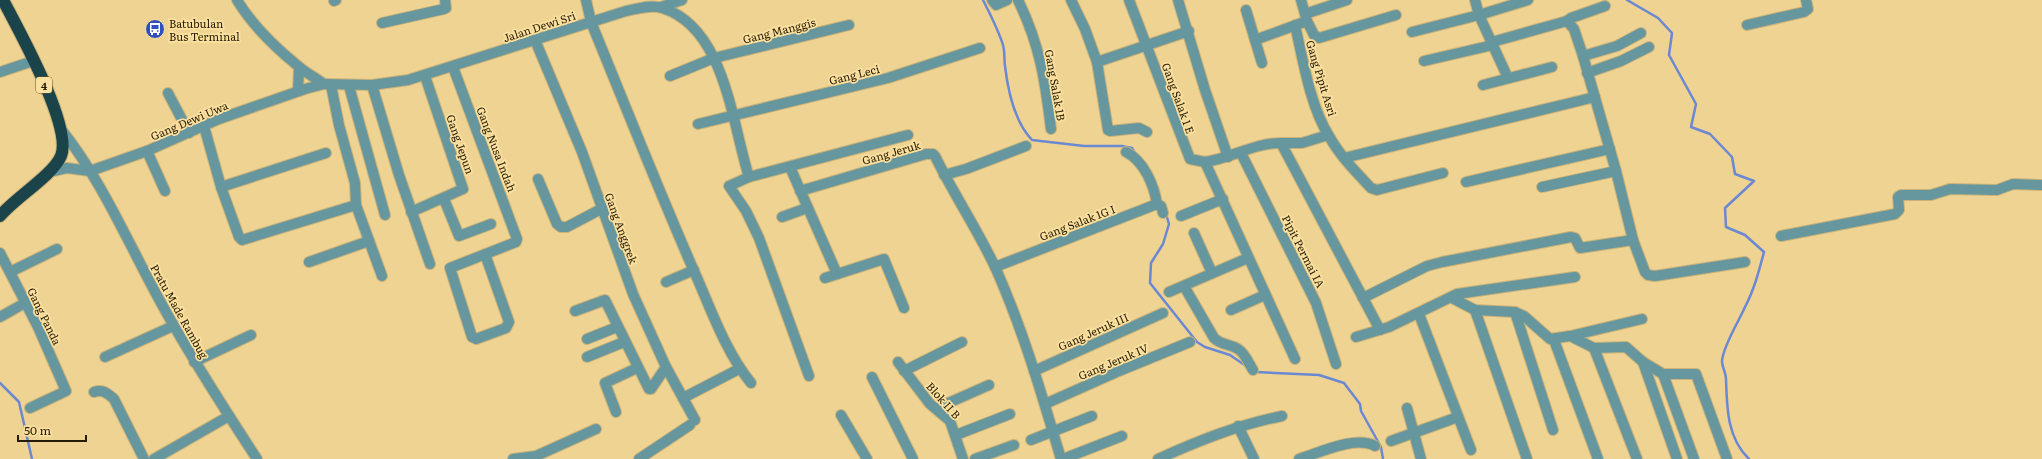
<svg xmlns="http://www.w3.org/2000/svg" width="2042" height="459" viewBox="0 0 2042 459" font-family="Literata,serif">
	<style>
		.lines { fill: none; stroke-linecap: round; stroke-linejoin: round }
		.stream { stroke: #6b88d3; stroke-width: 2.5 }
		.minor-casing { stroke: #cab279; stroke-width: 12 }
		.highway-casing { stroke: #cab279; stroke-width: 14 }
		.minor { stroke: #66979e; stroke-width: 10 }
		.highway { stroke: #1a444a; stroke-width: 12 }
		.labels { text-anchor: middle; dominant-baseline: central; stroke-width: 3.5; stroke-linejoin: round; paint-order: stroke }
		.shield { fill: #fce09f; stroke: #665731; stroke-width: 1 }
		.shield-label { font-size: 10px; font-weight: bold; fill: #261c02 }
		.poi-label { font-size: 11px; fill: #261c02; stroke: #fce09f; text-anchor: start }
		.street-label { font-size: 11px; fill: #261c02; stroke: #fce09f }
	</style>
	<rect width="100%" height="100%" fill="#eed393"/>
	<g class="lines">
		<g class="stream">
			<path d="M983,0C990,14 998,29 1003,45C1005,52 1004,59 1005,66C1008,92 1014,121 1032,140L1084,146H1122L1132,148L1135,153"/>
			<path d="M1627,0L1658,18L1672,33L1669,55L1696,104L1691,127L1710,134L1732,157L1735,174L1754,181L1725,208L1726,227L1745,235L1764,252C1759,271 1754,290 1745,307C1739,321 1723,346 1722,361C1722,367 1726,373 1726,379C1727,408 1727,438 1749,459"/>
			<polyline points="1166,214 1169,224 1163,244 1151,263 1150,283 1197,342 1205,347 1230,355 1246,366"/>
			<polyline points="1255,372 1319,375 1344,383 1360,404 1361,411 1381,447 1383,459"/>
			<polyline points="0,383 19,402 32,459"/>
		</g>
		<g class="minor-casing">
			<g id="minor">
				<path d="M237,0C252,25 276,48 298,66C306,73 316,78 324,84"/>
				<path d="M586,0L591,22C625,105 658,189 694,271C711,309 725,351 751,383"/>
				<polyline points="992,0 996,5 1007,0"/>
				<path d="M1018,0C1040,45 1045,80 1051,129"/>
				<polyline points="1071,0 1085,29 1097,62 1108,130 1110,131 1139,128 1147,132"/>
				<polyline points="1129,0 1190,159 1205,162"/>
				<polyline points="1178,0 1205,90 1228,157"/>
				<polyline points="1475,0 1479,15 1508,78"/>
				<polyline points="334,1 336,0"/>
				<polyline points="661,7 682,0"/>
				<polyline points="1246,10 1255,40 1307,21 1301,0"/>
				<polyline points="1305,14 1347,0"/>
				<polyline points="1307,21 1314,35 1319,38 1396,15"/>
				<polyline points="1567,21 1574,29 1583,56 1616,171 1633,240 1645,272 1648,275 1655,276 1745,262"/>
				<polyline points="382,23 444,9 446,8 445,0"/>
				<path d="M1295,25C1303,60 1310,106 1329,136C1340,156 1356,172 1371,188L1377,190L1443,173"/>
				<polyline points="1747,25 1804,12 1808,9 1806,0"/>
				<polyline points="1412,32 1479,15 1528,0"/>
				<polyline points="535,40 582,152 633,294 666,367 695,420"/>
				<polyline points="1255,40 1262,63"/>
				<polyline points="1492,42 1567,21 1571,18 1605,6"/>
				<polyline points="1583,56 1617,46 1641,33"/>
				<polyline points="1424,61 1493,45"/>
				<polyline points="1097,62 1189,31"/>
				<polyline points="453,67 517,239 516,242 450,268 472,337 476,339 506,328 509,322 485,254"/>
				<polyline points="0,72 33,61"/>
				<polyline points="1587,73 1621,61 1649,47"/>
				<polyline points="670,76 714,58 849,25"/>
				<polyline points="331,85 339,125 355,183 356,205"/>
				<polyline points="372,85 399,175 430,264"/>
				<polyline points="1483,85 1552,67"/>
				<polyline points="349,86 385,215"/>
				<polyline points="298,91 299,67"/>
				<polyline points="168,93 189,133"/>
				<polyline points="698,124 888,78 980,48"/>
				<polyline points="204,126 221,187 326,153"/>
				<path d="M60,128C102,180 128,243 160,301C190,356 223,407 257,459"/>
				<polyline points="1328,135 1302,143 1281,143 1380,330"/>
				<path d="M1281,143C1254,143 1232,158 1205,162L1295,359"/>
				<polyline points="147,151 165,191"/>
				<path d="M1126,152C1144,161 1154,185 1157,204"/>
				<polyline points="1241,153 1316,303 1336,364"/>
				<polyline points="1344,158 1595,97"/>
				<polyline points="790,167 837,274"/>
				<path d="M90,171L147,151L219,119L305,89L324,84L372,85L408,80L626,11C637,9 651,4 662,8C725,27 732,124 749,177"/>
				<polyline points="49,172 67,168 90,171"/>
				<polyline points="944,175 966,169 1026,146"/>
				<polyline points="538,179 557,224 561,227 567,227 603,208"/>
				<polyline points="1466,182 1610,149"/>
				<polyline points="221,187 239,237 242,240 356,205 382,276"/>
				<polyline points="1542,187 1616,171"/>
				<path d="M800,191L926,154H933L935,156C954,195 978,230 996,269C1023,330 1042,395 1061,459"/>
				<polyline points="444,199 459,236 491,224"/>
				<polyline points="411,212 463,189 425,76"/>
				<polyline points="1181,216 1223,199"/>
				<polyline points="782,217 807,208"/>
				<polyline points="1194,233 1212,273"/>
				<polyline points="1781,236 1895,214 1899,210 1898,197 1901,195 1931,195 1950,189 1997,190 2013,184 2042,185"/>
				<polyline points="0,253 38,327 66,391 30,408"/>
				<polyline points="309,262 369,241"/>
				<polyline points="995,267 1157,204 1161,206 1163,213"/>
				<polyline points="10,272 57,249"/>
				<polyline points="825,278 884,259 904,308"/>
				<polyline points="666,282 694,270"/>
				<path d="M1184,286L1214,338C1221,345 1230,344 1238,349C1245,353 1249,364 1253,370"/>
				<polyline points="1169,292 1248,258"/>
				<polyline points="1363,298 1427,266 1442,262 1571,237 1575,238 1580,248 1633,240"/>
				<polyline points="1452,298 1475,310 1515,312 1524,316 1550,339 1570,336 1594,348 1626,347 1643,362 1663,374 1696,374 1727,459"/>
				<polyline points="1231,310 1265,295"/>
				<polyline points="1475,310 1527,459"/>
				<polyline points="575,311 605,300 649,389 651,389 666,367"/>
				<polyline points="1515,312 1553,430"/>
				<polyline points="1419,314 1471,450"/>
				<polyline points="0,317 25,303"/>
				<polyline points="1570,336 1642,319"/>
				<polyline points="1356,337 1389,327 1457,294 1575,277"/>
				<polyline points="587,339 617,327"/>
				<polyline points="1554,340 1598,459"/>
				<polyline points="1594,348 1637,459"/>
				<polyline points="105,357 173,326"/>
				<polyline points="587,357 624,342"/>
				<polyline points="194,362 251,335"/>
				<polyline points="898,362 930,404 950,421 963,459"/>
				<polyline points="1643,362 1677,459"/>
				<polyline points="904,371 962,342"/>
				<polyline points="1034,371 1163,313"/>
				<polyline points="1663,374 1694,459"/>
				<polyline points="809,376 759,238 746,211 729,186 749,177 908,135"/>
				<polyline points="872,377 913,459"/>
				<path d="M94,392C103,389 107,393 114,399L144,459"/>
				<polyline points="683,398 739,369"/>
				<polyline points="1045,404 1119,371 1190,342"/>
				<polyline points="937,408 989,385"/>
				<polyline points="1407,408 1421,459"/>
				<polyline points="616,412 605,383 637,368"/>
				<polyline points="841,415 867,459"/>
				<polyline points="1238,426 1254,459"/>
				<polyline points="956,435 1010,414"/>
				<polyline points="1031,440 1092,416"/>
				<polyline points="1391,441 1458,417"/>
				<polyline points="154,459 229,416"/>
				<polyline points="513,459 536,456 596,429"/>
				<polyline points="639,459 690,425"/>
				<polyline points="975,459 1014,445"/>
				<polyline points="1063,459 1122,436"/>
				<path d="M1158,459C1200,440 1238,425 1282,416"/>
				<path d="M1299,459C1319,453 1355,435 1375,446"/>
			</g>
		</g>
		<g class="highway-casing">
			<path id="highway" d="M0,216C15,198 53,175 61,156C73,127 18,29 3,0"/>
		</g>
		<use href="#minor" class="minor"/>
		<use href="#highway" class="highway"/>
	</g>
	<defs>
		<g id="bus-disc" transform="scale(1)"><circle r="9.5" fill="#2f4ebf" stroke="#fce09f"/><path d="M-5-6H5V4H4V6H2V4H-2V6H-4V4H-5ZM-3.5-4V0h7V-4ZM-3.5 1.2v1.5H-2V1.2ZM2 1.2v1.5H3.5V1.2Z" fill="#fff"/></g>
	</defs>
	<g fill-rule="evenodd">
		<use href="#bus-disc" x="155" y="29"/>
	</g>
	<g class="labels">
		<rect class="shield" x="36" y="77" width="16" height="16" rx="3"/>
		<g class="shield-label">
			<text x="44" y="85">4</text>
		</g>
		<g class="poi-label">
			<text x="169" y="23">Batubulan<tspan x="169" dy="13">Bus Terminal</tspan></text>
		</g>
		<g class="street-label">
			<text transform="translate(539 26) rotate(-18)">Jalan Dewi Sri</text>
			<text transform="translate(779 30) rotate(-14)">Gang Manggis</text>
			<text transform="translate(854 74) rotate(-14)">Gang Leci</text>
			<text transform="translate(1322 78) rotate(73)">Gang Pipit Asri</text>
			<text transform="translate(1056 85) rotate(80)">Gang Salak 1B</text>
			<text transform="translate(1179 98) rotate(70)">Gang Salak 1 E</text>
			<text transform="translate(189 120) rotate(-23)">Gang Dewi Uwa</text>
			<text transform="translate(461 144) rotate(71)">Gang Jepun</text>
			<text transform="translate(497 149) rotate(69)">Gang Nusa Indah</text>
			<text transform="translate(891 152) rotate(-16)">Gang Jeruk</text>
			<text transform="translate(1077 222) rotate(-21)">Gang Salak 1G I</text>
			<text transform="translate(622 228) rotate(70)">Gang Anggrek</text>
			<text transform="translate(1304 251) rotate(63)">Pipit Permai IA</text>
			<text transform="translate(180 311) rotate(61)">Pratu Made Rambug</text>
			<text transform="translate(45 316) rotate(64)">Gang Panda</text>
			<text transform="translate(1093 331) rotate(-24)">Gang Jeruk III</text>
			<text transform="translate(1113 361) rotate(-23)">Gang Jeruk IV</text>
			<text transform="translate(944 400) rotate(48)">Blok II B</text>
		</g>
	</g>
	<path d="M18 435v6h68v-6" fill="none" stroke="#261c02" stroke-width="2"/>
	<text x="24" y="435" font-size="12" fill="#261c02" stroke="#fce09f" stroke-width="3" paint-order="stroke">50 m</text>
</svg>
